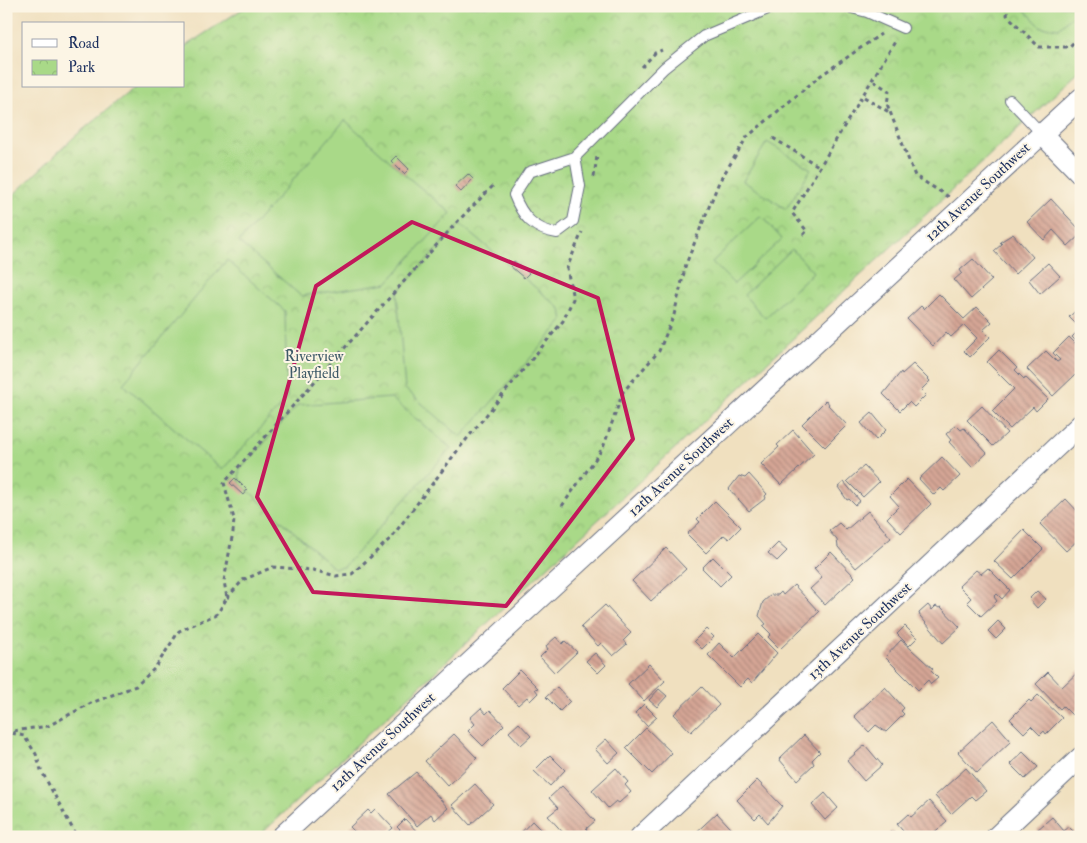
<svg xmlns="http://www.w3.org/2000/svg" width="1087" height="843" viewBox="0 0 1087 843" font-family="'IM FELL Double Pica',serif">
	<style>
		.park { fill: url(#park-crowns); stroke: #628473 }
		.pitch { fill: #a9d988; stroke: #628473 }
		.building { fill: url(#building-back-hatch) }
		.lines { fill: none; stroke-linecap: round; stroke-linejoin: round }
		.lane-casing { stroke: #666d80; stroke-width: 12 }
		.street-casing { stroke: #666d80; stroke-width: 22 }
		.path { stroke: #666d80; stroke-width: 3; stroke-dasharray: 4 4; stroke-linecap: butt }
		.lane { stroke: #fff; stroke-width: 10 }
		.street { stroke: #fff; stroke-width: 20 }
		.marked { fill: none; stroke: #c2185b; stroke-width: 4; stroke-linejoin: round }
		.labels { text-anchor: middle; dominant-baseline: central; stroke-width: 4; stroke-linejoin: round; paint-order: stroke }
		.street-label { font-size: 15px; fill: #1b2f5e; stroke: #fcf5e5 }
		.park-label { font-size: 15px; fill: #3e5a68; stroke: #fcf5e5 }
	</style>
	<defs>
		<pattern id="park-crowns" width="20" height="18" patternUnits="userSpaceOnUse" patternTransform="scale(1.25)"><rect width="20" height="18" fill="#a9d988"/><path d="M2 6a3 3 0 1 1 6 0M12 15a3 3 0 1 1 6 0" fill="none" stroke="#91bb78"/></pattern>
		<pattern id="building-back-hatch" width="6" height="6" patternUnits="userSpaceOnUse" patternTransform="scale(1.25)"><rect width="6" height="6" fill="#d6a695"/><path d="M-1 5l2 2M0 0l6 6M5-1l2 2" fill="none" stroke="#ad887d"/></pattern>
	</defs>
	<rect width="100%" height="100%" fill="#fcf5e5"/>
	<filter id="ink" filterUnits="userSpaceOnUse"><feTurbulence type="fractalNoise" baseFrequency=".02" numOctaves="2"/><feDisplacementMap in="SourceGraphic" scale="10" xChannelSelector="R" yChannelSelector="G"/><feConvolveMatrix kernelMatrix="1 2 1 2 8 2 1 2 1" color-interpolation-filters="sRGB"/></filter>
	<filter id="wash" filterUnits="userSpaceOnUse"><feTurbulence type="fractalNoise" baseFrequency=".0096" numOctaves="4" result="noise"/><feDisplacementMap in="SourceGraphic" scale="20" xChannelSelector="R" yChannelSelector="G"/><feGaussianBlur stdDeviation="1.12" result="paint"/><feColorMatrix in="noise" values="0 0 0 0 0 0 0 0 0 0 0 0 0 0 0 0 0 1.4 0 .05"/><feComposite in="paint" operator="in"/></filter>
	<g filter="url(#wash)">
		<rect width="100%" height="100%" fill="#f0e0bf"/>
		<polygon class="park" points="247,6 1081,6 1081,70 258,837 6,837 6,202 73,138 136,86 184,86 184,47"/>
		<g class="pitch">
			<polygon points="1021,6 1081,6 1081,7 1059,28 1041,27"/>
			<polygon points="345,120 404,174 451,213 387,283 301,296 239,242"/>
			<polygon points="767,142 811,169 786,209 743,181"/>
			<polygon points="761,216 782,239 734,284 712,262"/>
			<polygon points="460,224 561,309 563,321 461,437 405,389 397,293"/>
			<polygon points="792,249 813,272 765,318 744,295"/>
			<polygon points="227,260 285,311 287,399 222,470 123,384"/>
			<polygon points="391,398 451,448 344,567 334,568 240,483 239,471 298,405"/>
		</g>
		<g id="blocks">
			<g class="building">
				<polygon points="396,156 409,169 404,174 391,161"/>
				<polygon points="468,174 473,179 461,192 455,186"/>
				<polygon points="1051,199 1081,231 1081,234 1068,246 1053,230 1044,240 1027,222"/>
				<polygon points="1013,234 1033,257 1015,274 994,251 1002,244 1000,242"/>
				<polygon points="973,259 992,280 971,299 954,280 962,273 960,270"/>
				<polygon points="514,261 529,273 524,278 510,266"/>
				<polygon points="1048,263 1060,276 1040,294 1029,280"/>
				<polygon points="939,294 964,319 977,307 992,322 983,330 990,337 970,357 964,351 977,338 964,325 951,337 946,332 933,346 907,319 921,306 924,309"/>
				<polygon points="1081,306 1081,323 1078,326 1069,317"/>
				<polygon points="1081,328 1081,346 1072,337"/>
				<polygon points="1069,337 1081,349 1081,379 1075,375 1053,396 1027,369 1046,351 1057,362 1060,360 1053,353"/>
				<polygon points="999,350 1017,368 1015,370 1024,379 1025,377 1048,399 1036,411 1033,407 1010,429 992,411 1014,389 987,362"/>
				<polygon points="913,364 930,381 921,390 926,395 914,407 909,402 900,411 883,394 901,372 902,374"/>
				<polygon points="826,400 829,404 828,405 847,425 825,447 802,424"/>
				<polygon points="982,406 1007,433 993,446 967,420"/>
				<polygon points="872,413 886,430 876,440 861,423"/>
				<polygon points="956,425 961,430 964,428 987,453 972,467 949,442 951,440 946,434"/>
				<polygon points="793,430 814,454 781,485 761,464 779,447 777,445"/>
				<polygon points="942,457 960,476 944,491 941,488 934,495 919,479"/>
				<polygon points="864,466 879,482 863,497 847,481"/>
				<polygon points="749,474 767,494 765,496 766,498 749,511 729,489 739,476 745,478"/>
				<polygon points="235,478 247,490 243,495 230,483"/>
				<polygon points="907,479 931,504 901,533 887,518 899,506 890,496"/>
				<polygon points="844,482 860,501 855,505 849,499 847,500 838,487"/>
				<polygon points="1066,499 1081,515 1081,537 1066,551 1040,524"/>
				<polygon points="715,501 741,527 729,539 724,535 706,553 687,534 700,522 697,519"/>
				<polygon points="868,511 891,538 856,568 838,547 837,540 829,531 839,523 846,530"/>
				<polygon points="1024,530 1043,549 1013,579 994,561"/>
				<polygon points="778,543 787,551 777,561 768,553"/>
				<polygon points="666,548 686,569 651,601 632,581"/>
				<polygon points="831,552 855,577 825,605 810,589 822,578 814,569"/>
				<polygon points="713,557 731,575 720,586 702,568"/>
				<polygon points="988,568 1010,590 1002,599 997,594 994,597 997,601 981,616 967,602 971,598 959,586 976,570 981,574"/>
				<polygon points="794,585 819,612 780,649 768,637 771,634 763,626 766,624 759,616 763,602 771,595 778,595 781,592 783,595"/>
				<polygon points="1037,591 1046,599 1037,608 1029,599"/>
				<polygon points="605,605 631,633 623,641 627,644 613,656 601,643 598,646 581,627"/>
				<polygon points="928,605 932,610 936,606 939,608 941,607 960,627 943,643 920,616 919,613"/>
				<polygon points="998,621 1006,629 996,639 988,631"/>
				<polygon points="905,626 917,638 909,646 897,634"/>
				<polygon points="706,629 714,637 702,649 694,641"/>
				<polygon points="758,634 777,653 752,683 748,679 740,687 708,655 719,643 734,658"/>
				<polygon points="556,637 562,644 565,641 577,652 555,673 540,657 548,649 546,646"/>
				<polygon points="901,640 933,669 931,671 938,678 931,684 928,680 918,690 885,657"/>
				<polygon points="595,653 606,665 598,673 586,661"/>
				<polygon points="649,664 665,681 644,701 628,684"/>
				<polygon points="1081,669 1081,706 1072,715 1063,706 1060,709 1036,684 1048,672 1062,687"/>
				<polygon points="520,670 538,688 535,689 538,693 530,701 527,697 518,705 502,688"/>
				<polygon points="557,687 570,701 560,711 546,697"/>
				<polygon points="702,687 719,705 691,732 674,714"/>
				<polygon points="885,687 904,708 901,711 904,714 886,732 876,725 869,732 854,716"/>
				<polygon points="659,689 667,696 657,707 649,700"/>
				<polygon points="1038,695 1062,718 1046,734 1044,731 1040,735 1031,726 1024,733 1010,719 1029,700 1031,702"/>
				<polygon points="644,704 657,717 647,726 635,713"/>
				<polygon points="481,708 486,714 490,710 504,725 483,746 468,731 475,724 470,718"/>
				<polygon points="993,720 1011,741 977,773 958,752"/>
				<polygon points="519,723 531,736 521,745 509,732"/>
				<polygon points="646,728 672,753 652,774 626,748"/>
				<polygon points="454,734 477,758 448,786 425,761"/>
				<polygon points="804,735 820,752 812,760 814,764 797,780 779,759"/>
				<polygon points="606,739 619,753 608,763 595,749"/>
				<polygon points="865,745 882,765 864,781 847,761"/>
				<polygon points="1023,752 1038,767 1025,779 1010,764"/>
				<polygon points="550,755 565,770 550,786 534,771"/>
				<polygon points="616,768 628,782 625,785 631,792 619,803 616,801 608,808 592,790"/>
				<polygon points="966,768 986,791 975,800 971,796 951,814 935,796"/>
				<polygon points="416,772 448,808 435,820 431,814 417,826 389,794"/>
				<polygon points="757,780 782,806 768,823 760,814 755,819 737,800"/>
				<polygon points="475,784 493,804 470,825 452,805"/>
				<polygon points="562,786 595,821 586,829 589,832 584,837 580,834 577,837 567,837 548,816 558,808 549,798"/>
				<polygon points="825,793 838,808 825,820 812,805"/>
				<polygon points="929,801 947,821 929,837 908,837 897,824 908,814 911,817"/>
				<polygon points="375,809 393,828 383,837 360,837 350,827 368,810 371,813"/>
				<polygon points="717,813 739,837 691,837"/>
				<polygon points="1052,817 1064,831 1069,827 1075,833 1081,828 1081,837 1042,837 1037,830"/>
				<polygon points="405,819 422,837 400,837 404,834 397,827"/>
				<polygon points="532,821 548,837 517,837"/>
				<polygon points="892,831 897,837 885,837"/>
			</g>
		</g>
	</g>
	<g filter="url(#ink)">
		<use href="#blocks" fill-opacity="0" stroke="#666d80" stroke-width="1"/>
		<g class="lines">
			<g class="lane-casing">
				<g id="lane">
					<polyline points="844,6 867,12 903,28"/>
					<polyline points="1010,100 1042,134"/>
					<path d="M575,157L580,186L573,221L557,233C534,230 522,216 514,195L529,172L575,157L664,68L704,36L775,6"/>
				</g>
			</g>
			<g class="street-casing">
				<g id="street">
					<polyline points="1042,134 1081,174"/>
					<polyline points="281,837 1081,98"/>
					<polyline points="640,837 1081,424"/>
					<polyline points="996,837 1081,757"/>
				</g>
			</g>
			<g class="path">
				<polyline points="1004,6 1008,10 1007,15 1039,47 1069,47 1081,35"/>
				<polyline points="642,67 655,53 662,50"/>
				<polyline points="874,81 889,91 887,104 915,176 949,197"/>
				<polyline points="864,97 889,112"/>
				<polyline points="773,138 820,167"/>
				<polyline points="594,177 597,156"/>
				<polyline points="803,235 807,231 792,213 896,40"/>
				<polyline points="562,506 603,448 623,392 659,351 674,315 686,264 719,182 747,137 820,76 881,34"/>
				<polyline points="227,598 243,580 273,567 313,570 336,576 352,574 391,538 461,446 563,321 573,299 567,268 582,232"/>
				<polyline points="6,732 48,726 91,703 136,686 155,668 179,631 217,614 227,598 224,581 233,532 234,519 224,483 458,221 493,186"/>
				<polyline points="12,733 24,736 36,754 41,770 77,837"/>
			</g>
			<use href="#lane" class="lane"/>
			<use href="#street" class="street"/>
		</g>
	</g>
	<path class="marked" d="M412,222L598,298L633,439L506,606L313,592L257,497L316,286Z"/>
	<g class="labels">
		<g class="street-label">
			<text transform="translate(978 192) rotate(-43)">12th Avenue Southwest</text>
			<text transform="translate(681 467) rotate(-43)">12th Avenue Southwest</text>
			<text transform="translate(860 631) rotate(-43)">13th Avenue Southwest</text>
			<text transform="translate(383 742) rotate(-43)">12th Avenue Southwest</text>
		</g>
		<g class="park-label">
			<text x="314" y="356">Riverview<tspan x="314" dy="17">Playfield</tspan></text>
		</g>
	</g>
	<rect width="1087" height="843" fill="none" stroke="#fcf5e5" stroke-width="25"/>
	<rect x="22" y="22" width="162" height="65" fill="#fcf5e5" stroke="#a2a6af"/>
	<rect x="32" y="39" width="25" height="8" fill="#ffffff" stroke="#a2a6af"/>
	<text x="68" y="48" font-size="15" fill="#1b2f5e">Road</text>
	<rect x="32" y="60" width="25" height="15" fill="url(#park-crowns)" stroke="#a2a6af"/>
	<text x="68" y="72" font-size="15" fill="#1b2f5e">Park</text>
</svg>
